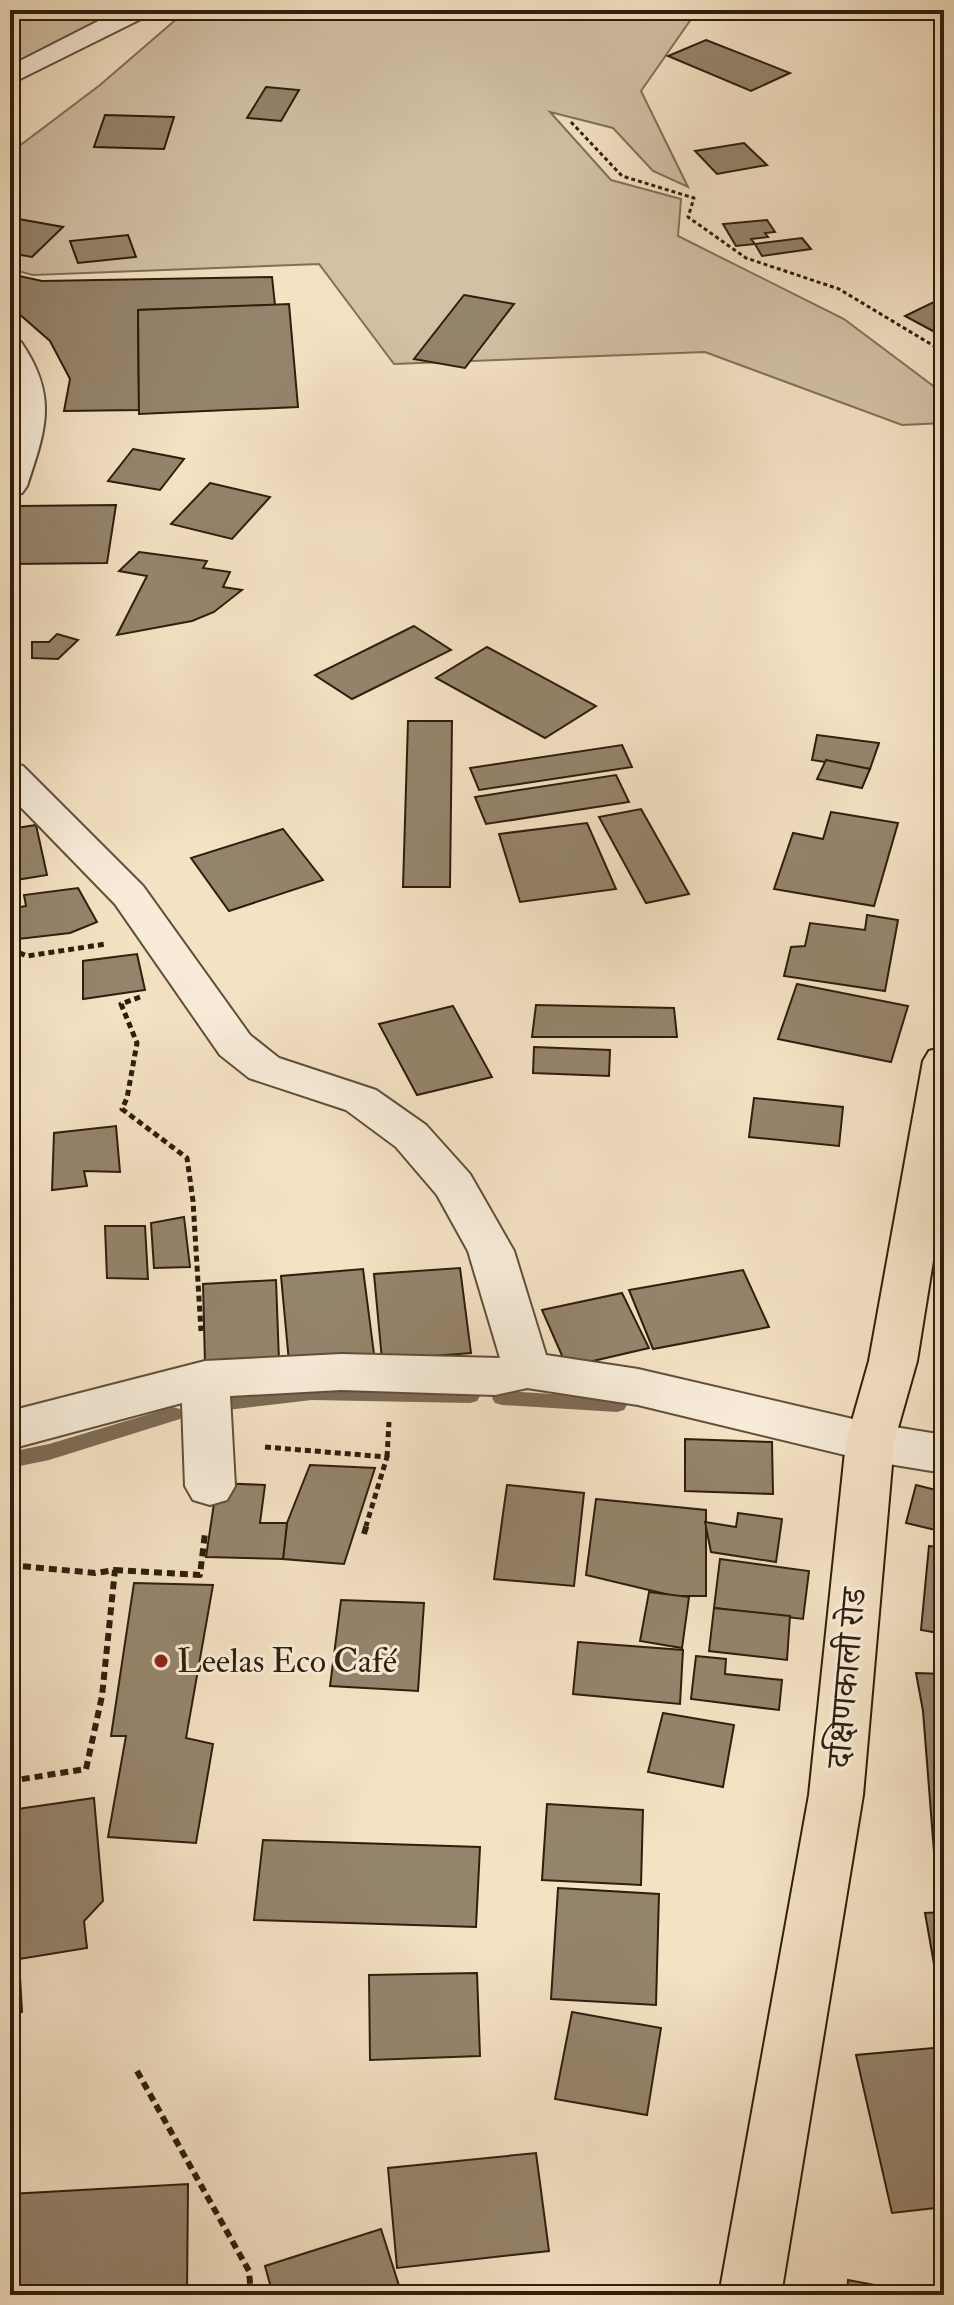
<svg xmlns="http://www.w3.org/2000/svg" width="954" height="2305" viewBox="0 0 954 2305" font-family="'IM FELL Double Pica','Noto Serif Devanagari',serif">
	<style>
		.green { fill: #d2c1a5; stroke: #807058; stroke-width: 2 }
		.lines { fill: none; stroke-linecap: round; stroke-linejoin: round }
		.stream { fill: #7d6b55; fill-rule: evenodd }
		.building { fill: #95846c; stroke: #2e1e0c; stroke-width: 2 }
		.minor-casing { stroke: #604f3a; stroke-width: 4 }
		.major-casing { stroke: #2e1e0c; stroke-width: 4 }
		.path-far2 { stroke: #2e1e0c; stroke-width: 3; stroke-dasharray: 4 3; stroke-linecap: butt }
		.path-far1 { stroke: #2e1e0c; stroke-width: 5; stroke-dasharray: 6 4; stroke-linecap: butt }
		.path { stroke: #2e1e0c; stroke-width: 6; stroke-dasharray: 8 5; stroke-linecap: butt }
		.minor { fill: #f8ecd9; fill-rule: evenodd }
		.major { fill: #f4e2c4; fill-rule: evenodd }
		.poi-dot { fill: #8f2418; stroke: #f8ecd9; stroke-width: 3 }
		.labels { text-anchor: middle; dominant-baseline: central; stroke-width: 6; stroke-linejoin: round; paint-order: stroke }
		.poi-label { font-size: 34px; fill: #2e1e0c; stroke: #f8ecd9; text-anchor: start }
		.street-label { font-size: 34px; fill: #2e1e0c; stroke: #f8ecd9 }
	</style>
	<rect width="100%" height="100%" fill="#f4e2c4"/>
	<filter id="stains"><feTurbulence type="fractalNoise" baseFrequency=".0025" numOctaves="4"/><feColorMatrix values="0 0 0 0 .2 0 0 0 0 .09 0 0 0 0 .02 0 0 0 .5 -.17"/></filter>
	<radialGradient id="worn" r=".72"><stop offset=".6" stop-color="#630" stop-opacity="0"/><stop offset="1" stop-color="#630" stop-opacity=".3"/></radialGradient>
	<g class="green">
		<polygon points="28,10 127,10 10,69 10,16"/>
		<polygon points="187,10 769,10 772,13 694,15 641,91 688,187 653,171 613,128 550,112 611,180 681,199 678,236 844,319 944,394 944,423 902,425 705,352 394,364 319,264 33,275 10,269 10,153 100,85"/>
	</g>
	<g class="lines">
		<g class="stream">
			<polygon points="312,1385 470,1389 477,1391 480,1396 477,1401 470,1403 312,1400 219,1411 212,1409 209,1404 212,1399 219,1397"/>
			<polygon points="502,1391 617,1398 624,1400 627,1405 624,1410 617,1412 502,1405 495,1403 492,1398 495,1393"/>
			<polygon points="173,1407 180,1409 183,1414 180,1419 49,1460 10,1468 10,1452 49,1444"/>
		</g>
	</g>
	<g class="building">
		<polygon points="706,40 790,73 751,91 668,56"/>
		<polygon points="266,87 299,90 281,121 247,118"/>
		<polygon points="105,115 174,117 164,149 94,147"/>
		<polygon points="744,143 767,165 717,174 695,151"/>
		<polygon points="13,218 63,227 32,257 10,253 10,221"/>
		<polygon points="767,220 775,232 765,233 768,237 751,239 755,244 736,246 723,224"/>
		<polygon points="128,235 136,257 78,263 70,241"/>
		<polygon points="802,238 811,249 762,256 755,244"/>
		<polygon points="10,274 42,281 272,277 275,305 138,310 139,410 64,411 70,379 50,341 10,306"/>
		<polygon points="464,295 514,304 465,368 414,359"/>
		<polygon points="944,297 944,337 905,316"/>
		<polygon points="289,304 298,407 139,414 138,310"/>
		<polygon points="133,449 184,459 160,490 108,481"/>
		<polygon points="210,483 270,497 232,539 171,524"/>
		<polygon points="116,505 107,563 10,564 19,506"/>
		<polygon points="139,552 207,561 203,568 230,572 223,587 242,590 214,612 192,621 117,635 147,576 119,571"/>
		<polygon points="414,626 451,650 352,699 315,675"/>
		<polygon points="57,634 78,640 58,659 32,658 32,642 49,642"/>
		<polygon points="487,647 596,706 545,738 436,678"/>
		<polygon points="408,721 452,721 450,887 403,887"/>
		<polygon points="817,735 879,743 870,769 812,760"/>
		<polygon points="622,745 632,767 479,790 470,768"/>
		<polygon points="826,760 870,769 862,788 817,779"/>
		<polygon points="616,775 629,802 486,824 475,797"/>
		<polygon points="641,809 689,894 646,903 599,817"/>
		<polygon points="831,812 898,823 874,906 774,889 793,833 823,839"/>
		<polygon points="587,823 616,889 520,902 499,834"/>
		<polygon points="36,825 47,875 10,881 10,829"/>
		<polygon points="283,829 323,880 229,911 191,858"/>
		<polygon points="78,888 97,922 70,933 10,940 10,909 26,906 24,895"/>
		<polygon points="867,915 898,920 885,991 784,976 791,947 805,946 810,923 865,930"/>
		<polygon points="137,954 145,990 83,999 83,961"/>
		<polygon points="797,984 908,1006 891,1062 778,1039"/>
		<polygon points="536,1005 674,1008 677,1037 532,1037"/>
		<polygon points="453,1006 492,1077 417,1095 379,1024"/>
		<polygon points="534,1047 610,1050 609,1076 533,1073"/>
		<polygon points="754,1098 843,1107 839,1146 749,1137"/>
		<polygon points="116,1126 120,1172 84,1171 87,1186 52,1190 54,1133"/>
		<polygon points="184,1217 190,1267 154,1268 151,1223"/>
		<polygon points="105,1226 145,1226 148,1279 107,1278"/>
		<polygon points="460,1268 471,1353 382,1360 374,1274"/>
		<polygon points="363,1269 374,1354 289,1362 281,1276"/>
		<polygon points="743,1270 769,1327 653,1349 629,1290"/>
		<polygon points="276,1280 279,1361 205,1365 203,1284"/>
		<polygon points="622,1293 649,1348 567,1367 542,1310"/>
		<polygon points="685,1439 772,1442 773,1494 685,1491"/>
		<polygon points="310,1465 375,1468 344,1564 283,1559 287,1523"/>
		<polygon points="217,1483 265,1485 260,1523 287,1523 283,1559 206,1557"/>
		<polygon points="507,1485 584,1493 574,1586 494,1579"/>
		<polygon points="916,1485 944,1492 944,1532 906,1523"/>
		<polygon points="596,1499 706,1510 706,1596 674,1596 586,1575"/>
		<polygon points="738,1513 782,1519 776,1562 711,1552 705,1522 736,1527"/>
		<polygon points="929,1546 944,1548 944,1634 921,1630"/>
		<polygon points="720,1559 809,1571 803,1619 714,1608"/>
		<polygon points="134,1583 213,1585 186,1738 213,1744 196,1843 108,1837 126,1736 111,1736"/>
		<polygon points="649,1592 689,1597 682,1648 640,1641"/>
		<polygon points="341,1600 424,1603 418,1691 330,1686"/>
		<polygon points="714,1608 790,1616 787,1660 709,1651"/>
		<polygon points="578,1642 683,1650 680,1704 573,1694"/>
		<polygon points="696,1656 726,1659 725,1674 782,1680 779,1710 691,1699"/>
		<polygon points="916,1673 944,1674 944,1852 934,1852 923,1711"/>
		<polygon points="663,1713 734,1725 723,1787 648,1772"/>
		<polygon points="94,1798 103,1901 84,1921 87,1948 19,1959 22,2012 10,2014 10,1810"/>
		<polygon points="547,1804 643,1810 641,1885 542,1880"/>
		<polygon points="263,1840 480,1847 476,1927 254,1920"/>
		<polygon points="558,1888 659,1894 656,2005 551,1999"/>
		<polygon points="944,1912 944,1997 940,1998 925,1913"/>
		<polygon points="477,1973 480,2056 370,2060 369,1975"/>
		<polygon points="572,2012 661,2028 647,2115 555,2099"/>
		<polygon points="944,2047 944,2207 892,2213 856,2055"/>
		<polygon points="536,2153 549,2251 397,2268 388,2168"/>
		<polygon points="188,2184 187,2294 213,2292 213,2295 10,2295 10,2194"/>
		<polygon points="381,2229 402,2295 273,2295 265,2266"/>
		<polygon points="848,2280 928,2295 847,2295"/>
	</g>
	<g class="lines">
		<g class="minor-casing">
			<g id="minor">
				<polygon points="120,10 153,10 149,15 10,84 10,66"/>
				<path d="M10,340L21,342C58,396 46,429 27,486L22,493L10,496V435L14,400L10,379Z"/>
				<polygon points="10,763 23,766 143,886 250,1035 279,1058 376,1090 426,1125 470,1174 514,1251 546,1355 638,1369 870,1423 944,1435 944,1473 870,1461 638,1405 527,1388 495,1395 341,1390 230,1396 235,1486 227,1500 210,1505 193,1500 185,1486 182,1403 10,1449 10,1411 205,1361 341,1354 500,1358 468,1251 437,1195 396,1147 346,1110 249,1078 220,1055 115,904 10,796"/>
			</g>
		</g>
		<g class="major-casing">
			<polygon id="major" points="944,1047 944,1192 917,1361 894,1442 863,1795 781,2295 719,2295 809,1795 846,1442 869,1361 923,1061 929,1051"/>
		</g>
		<polyline class="path-far2" points="571,122 622,176 694,198 688,217 746,258 839,289 944,352"/>
		<g class="path-far1">
			<polyline points="10,949 27,956 106,944"/>
			<polyline points="140,997 121,1004 137,1043 127,1098 122,1109 187,1158 193,1201 201,1331"/>
			<polyline points="265,1447 387,1457 366,1526"/>
			<polyline points="387,1457 389,1422"/>
		</g>
		<g class="path">
			<polyline points="364,1534 367,1524"/>
			<polyline points="10,1565 95,1573 115,1570 102,1696 86,1769 10,1781"/>
			<polyline points="115,1570 200,1575 205,1533"/>
			<polyline points="137,2071 249,2271 251,2295"/>
		</g>
		<use href="#minor" class="minor"/>
		<use href="#major" class="major"/>
	</g>
	<circle class="poi-dot" cx="161" cy="1661" r="8"/>
	<g class="labels">
		<g class="poi-label">
			<text x="177" y="1661">Leelas Eco Café</text>
		</g>
		<g class="street-label">
			<text transform="translate(847 1678) rotate(-85)">दक्षिणकाली रोड</text>
		</g>
	</g>
	<rect width="954" height="2305" fill="none" stroke="#f4e2c4" stroke-width="40"/>
	<rect x="12" y="12" width="930" height="2281" fill="none" stroke="#2e1e0c" stroke-width="4"/>
	<rect x="20" y="20" width="914" height="2265" fill="none" stroke="#2e1e0c" stroke-width="2"/>
	<rect width="100%" height="100%" filter="url(#stains)"/>
	<rect width="100%" height="100%" fill="url(#worn)"/>
</svg>
